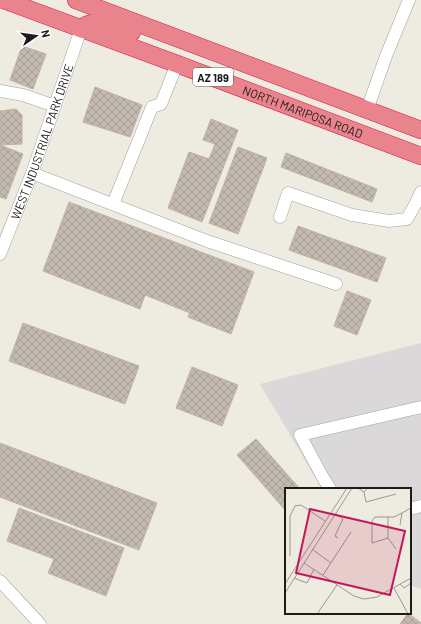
<svg xmlns="http://www.w3.org/2000/svg" width="421" height="624" viewBox="0 0 421 624" font-family="Barlow,sans-serif">
	<style>
		.residential { fill: #dad8d8 }
		.building { fill: url(#building-cross-hatch); stroke: #c0b2a2 }
		.lines { fill: none; stroke-linecap: round; stroke-linejoin: round }
		.minor-casing { stroke: #a2a2a2; stroke-width: 13 }
		.highway-casing { stroke: #dd1c4a; stroke-width: 18 }
		.minor { stroke: #fff; stroke-width: 12 }
		.highway { stroke: #e9838c; stroke-width: 17 }
		.labels { text-anchor: middle; dominant-baseline: central; stroke-width: 3.5; stroke-linejoin: round; paint-order: stroke }
		.shield { fill: #fff; stroke: #5f5f5f; stroke-width: 1 }
		.shield-label { font-size: 11px; font-weight: bold; fill: #1b1b1b }
		.street-label { font-size: 12px; fill: #1b1b1b; stroke: #fff }
		.inset-road { fill: none; stroke: #9a9891; stroke-width: 1 }
		.view { fill: #c2185b; fill-opacity: 0.15; stroke: #c2185b; stroke-width: 2 }
		.inset-edge { fill: none; stroke: #1b1b1b; stroke-width: 2 }
	</style>
	<defs>
		<pattern id="building-cross-hatch" width="8" height="8" patternUnits="userSpaceOnUse"><rect width="8" height="8" fill="#c2b9b0"/><path d="M0 0l8 8M0 8l8-8" fill="none" stroke="#a69e97"/></pattern>
	</defs>
	<rect width="100%" height="100%" fill="#eeebe0"/>
	<polygon class="residential" points="421,343 421,589 410,585 410,489 322,489 260,384"/>
	<g class="building">
		<polygon points="22,46 46,54 33,89 10,80"/>
		<polygon points="95,87 142,105 130,137 83,122"/>
		<polygon points="16,109 22,115 22,144 0,145 0,111"/>
		<polygon points="211,119 238,130 202,222 168,208 189,152 209,159 215,144 203,140"/>
		<polygon points="0,145 23,154 6,199 0,197"/>
		<polygon points="238,147 267,158 238,234 209,223"/>
		<polygon points="286,153 377,189 372,202 281,167"/>
		<polygon points="69,202 254,272 231,334 188,317 190,313 145,295 140,309 43,271"/>
		<polygon points="298,226 386,258 377,282 289,250"/>
		<polygon points="347,291 371,300 357,335 334,326"/>
		<polygon points="23,323 139,366 125,404 9,361"/>
		<polygon points="192,367 238,385 222,426 176,408"/>
		<polygon points="256,439 300,489 286,489 286,511 237,455"/>
		<polygon points="0,443 157,503 139,550 0,497"/>
		<polygon points="19,508 124,548 106,596 48,573 54,559 7,541"/>
		<polygon points="408,613 421,623 421,624 400,624"/>
	</g>
	<g class="lines">
		<g class="minor-casing">
			<g id="minor">
				<polyline points="0,91 23,95 55,106"/>
				<polyline points="367,110 386,56 409,0"/>
				<polyline points="32,173 207,241 336,284"/>
				<polyline points="113,204 152,107 161,104 177,64"/>
				<polyline points="280,217 288,193 352,215 389,221 407,219 416,203 421,192"/>
				<path id="s1" d="M0,254L32,173L81,29"/>
				<polyline points="330,489 322,476 300,435 421,407"/>
				<polyline points="410,509 421,506"/>
				<polyline points="0,581 40,624"/>
			</g>
		</g>
		<g class="highway-casing">
			<g id="highway">
				<path id="s2" d="M4,0L177,64L421,156"/>
				<polyline points="76,0 421,130"/>
				<path d="M81,29C92,16 119,28 132,32"/>
			</g>
		</g>
		<use href="#minor" class="minor"/>
		<use href="#highway" class="highway"/>
	</g>
	<g class="labels">
		<rect class="shield" x="193" y="68" width="40" height="18" rx="3"/>
		<g class="shield-label">
			<text x="213" y="77">AZ 189</text>
		</g>
		<g class="street-label">
			<text stroke="none"><textPath href="#s2" startOffset="319">NORTH MARIPOSA ROAD</textPath></text>
			<text stroke="none"><textPath href="#s1" startOffset="120">WEST INDUSTRIAL PARK DRIVE</textPath></text>
		</g>
	</g>
	<g transform="translate(285 488)">
		<rect width="126" height="126" fill="#eeebe0"/>
		<path class="inset-road" d="M73,0L79,4L83,0M79,4L81,14L111,6M51,26L58,31L50,48L53,50M103,29V50M115,37L117,25L126,20M27,61L46,75M111,61L103,50L87,55V33L90,29H109L117,25M5,68V28L10,18L16,17L40,33M19,75L69,108L79,111L92,109L126,90M38,87L66,44M9,90L22,95L29,81M0,96L62,0M115,96L119,100L126,95M109,100L123,126M0,105L67,0M32,126L52,97"/>
		<path class="view" d="M25,21L120,43L105,107L11,85Z"/>
		<rect width="126" height="126" class="inset-edge"/>
	</g>
	<g transform="translate(36 36) rotate(77)" stroke="#ffffff" stroke-width="3" paint-order="stroke">
	<path d="M0-3L7 15L0 10L-7 15Z" fill="#1b1b1b"/>
	<text y="-6" font-size="11" font-weight="bold" text-anchor="middle" fill="#1b1b1b">N</text>
	</g>
</svg>
